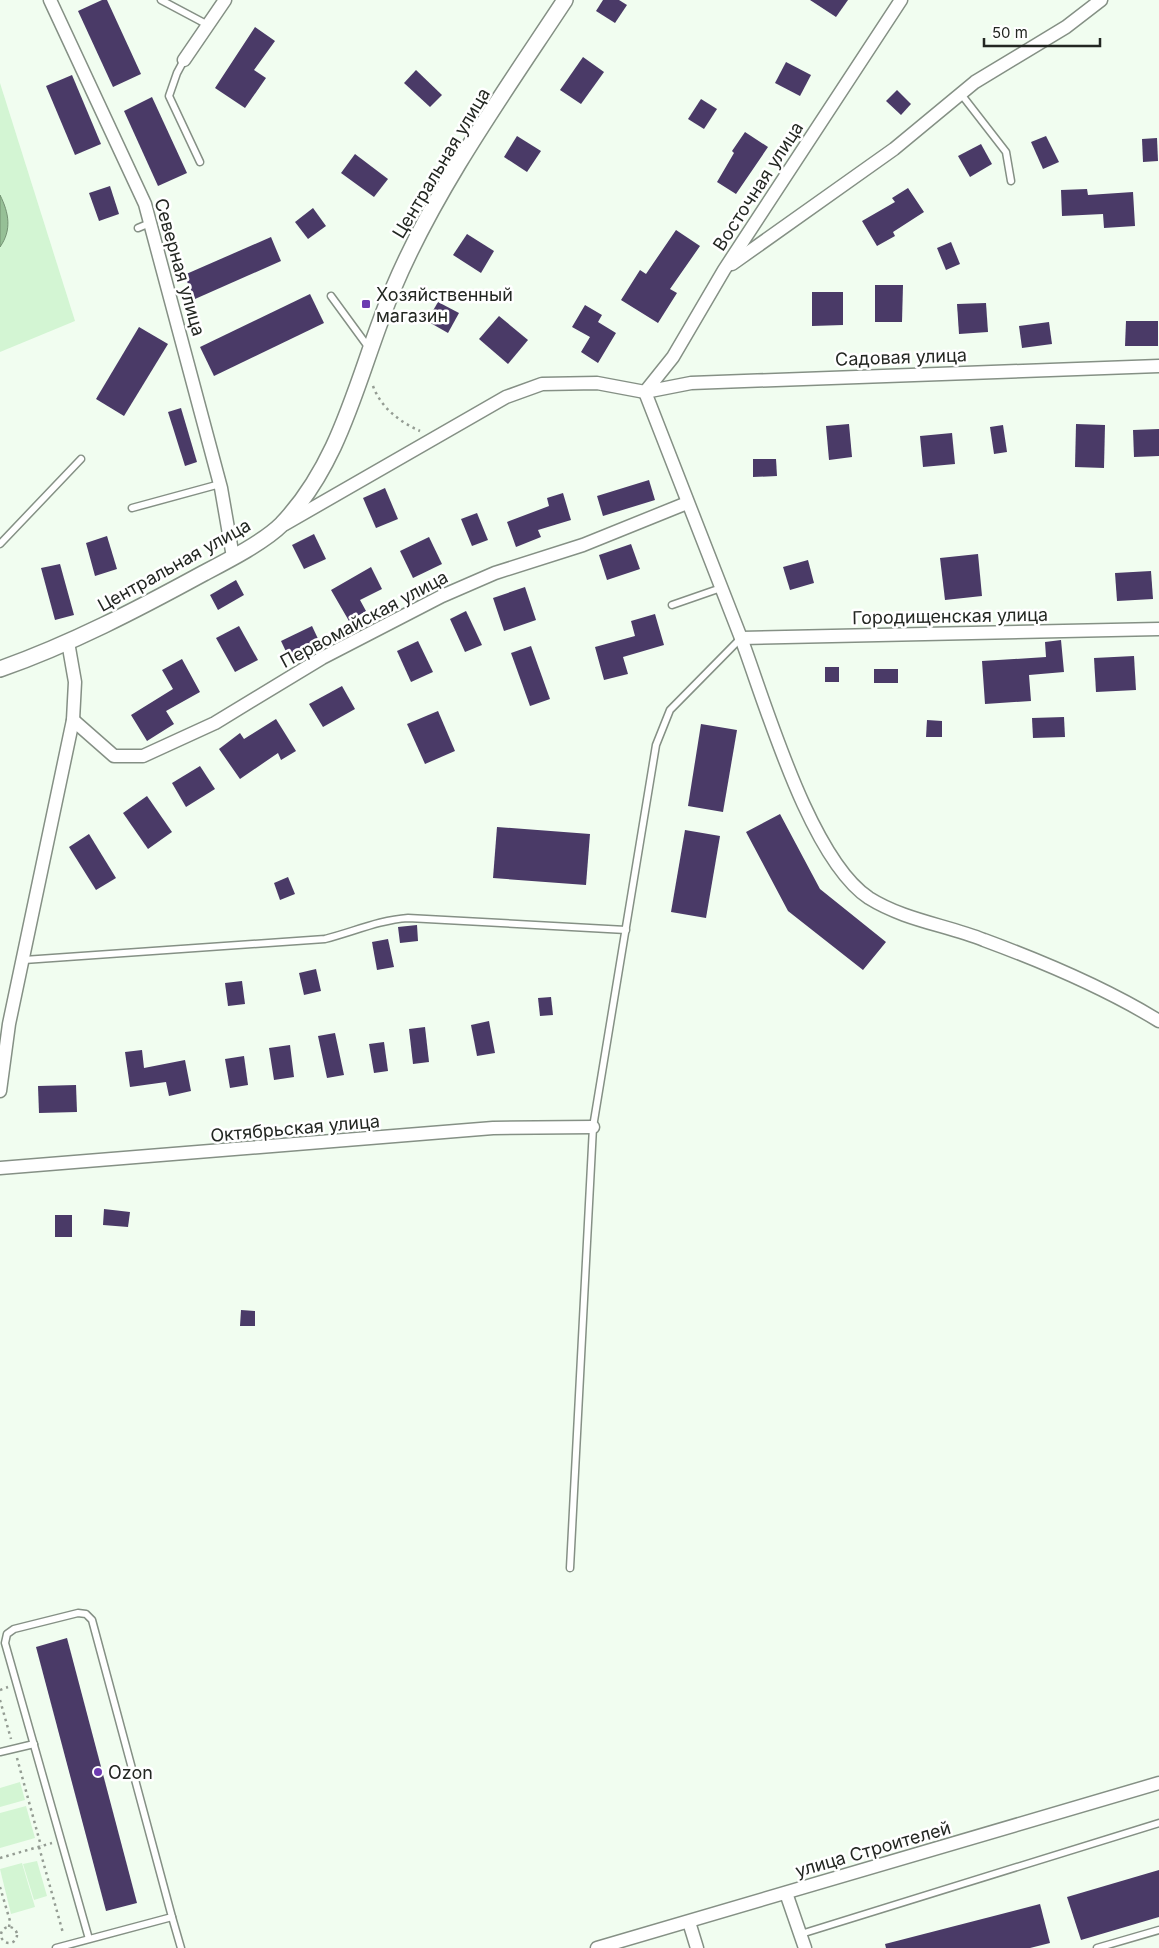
<svg xmlns="http://www.w3.org/2000/svg" width="1159" height="1948" viewBox="0 0 1159 1948" font-family="Inter,sans-serif">
	<style>
		.green { fill: #d3f5d3 }
		.water { fill: #96c096; stroke: #749273 }
		.building { fill: #4a3a67 }
		.lines { fill: none; stroke-linecap: round; stroke-linejoin: round }
		.service-casing { stroke: #859085; stroke-width: 9 }
		.minor-casing { stroke: #859085; stroke-width: 15 }
		.tertiary-casing { stroke: #859085; stroke-width: 18 }
		.path { stroke: #949c93; stroke-width: 2.5; stroke-dasharray: 2.5 4; stroke-linecap: butt }
		.service { stroke: #fff; stroke-width: 6 }
		.minor { stroke: #fff; stroke-width: 12 }
		.tertiary { stroke: #fff; stroke-width: 15 }
		.poi-dot { fill: #6d3ab1; stroke: #fff; stroke-width: 2 }
		.labels { text-anchor: middle; dominant-baseline: central; stroke-width: 5; stroke-linejoin: round; paint-order: stroke }
		.street-label { font-size: 18px; fill: #232722; stroke: #fff }
		.poi-label { font-size: 18px; fill: #232722; stroke: #fff; text-anchor: start }
	</style>
	<rect width="100%" height="100%" fill="#f1fdf0"/>
	<g class="green">
		<polygon points="0,83 75,321 0,352"/>
		<polygon points="20,1782 25,1800 0,1807 0,1788"/>
		<polygon points="26,1806 35,1838 0,1848 0,1813"/>
		<polygon points="37,1861 47,1896 34,1900 23,1864"/>
		<polygon points="22,1863 35,1907 11,1914 0,1869"/>
	</g>
	<path class="water" d="M0,195C9,213 12,230 0,247Z"/>
	<g class="building">
		<polygon points="102,0 107,0 141,74 113,87 78,11"/>
		<polygon points="603,0 619,0 627,5 615,23 596,11"/>
		<polygon points="810,0 848,0 836,17"/>
		<polygon points="255,27 275,41 254,70 266,78 245,108 215,88"/>
		<polygon points="583,57 604,72 581,104 560,90"/>
		<polygon points="786,62 811,75 800,96 775,83"/>
		<polygon points="416,70 442,95 430,107 404,83"/>
		<polygon points="72,75 101,144 75,155 46,86"/>
		<polygon points="897,90 911,104 901,115 886,101"/>
		<polygon points="152,97 187,173 158,186 124,111"/>
		<polygon points="701,99 717,109 704,129 688,119"/>
		<polygon points="745,132 768,147 736,194 717,182 734,153 732,151"/>
		<polygon points="517,136 541,151 527,172 504,157"/>
		<polygon points="1046,136 1059,162 1043,169 1031,142"/>
		<polygon points="1157,138 1158,161 1143,162 1142,139"/>
		<polygon points="981,144 992,164 970,177 958,156"/>
		<polygon points="355,154 388,179 374,197 341,173"/>
		<polygon points="110,186 119,214 99,221 89,193"/>
		<polygon points="908,188 924,212 893,232 895,236 877,246 862,221 895,202 892,198"/>
		<polygon points="1087,189 1088,195 1133,192 1135,226 1104,228 1103,214 1062,216 1061,190"/>
		<polygon points="313,208 326,226 308,239 295,222"/>
		<polygon points="676,230 700,246 670,289 677,293 658,323 621,300 640,270 646,274"/>
		<polygon points="467,234 494,251 481,273 453,255"/>
		<polygon points="271,237 281,261 195,299 184,275"/>
		<polygon points="951,242 960,264 946,270 937,248"/>
		<polygon points="875,285 903,285 902,322 875,322"/>
		<polygon points="812,292 843,292 843,325 812,326"/>
		<polygon points="310,294 324,323 214,376 200,347"/>
		<polygon points="438,302 459,313 448,333 427,321"/>
		<polygon points="986,303 988,332 959,334 957,304"/>
		<polygon points="585,305 602,315 598,322 616,333 598,363 581,352 590,337 572,327"/>
		<polygon points="499,316 528,340 508,364 479,339"/>
		<polygon points="1126,321 1158,321 1158,346 1125,346"/>
		<polygon points="1049,322 1052,344 1022,348 1019,326"/>
		<polygon points="139,327 168,344 124,416 96,399"/>
		<polygon points="181,408 197,462 185,466 168,412"/>
		<polygon points="849,424 852,457 829,460 826,426"/>
		<polygon points="1076,424 1105,425 1104,468 1075,467"/>
		<polygon points="1003,425 1007,452 994,454 990,427"/>
		<polygon points="1159,429 1159,456 1134,457 1133,430"/>
		<polygon points="952,433 955,464 923,467 920,436"/>
		<polygon points="753,459 776,459 777,476 753,477"/>
		<polygon points="649,480 655,500 603,516 597,496"/>
		<polygon points="385,488 398,519 376,528 363,498"/>
		<polygon points="563,493 571,520 538,530 541,537 516,547 507,522 549,506 547,498"/>
		<polygon points="477,513 488,540 472,546 461,519"/>
		<polygon points="314,534 326,559 304,569 292,545"/>
		<polygon points="107,536 117,569 95,576 86,543"/>
		<polygon points="429,537 442,564 413,578 400,551"/>
		<polygon points="631,544 640,569 607,580 599,555"/>
		<polygon points="978,554 982,596 945,600 940,558"/>
		<polygon points="808,560 814,583 790,590 783,567"/>
		<polygon points="60,564 74,615 55,620 41,568"/>
		<polygon points="371,567 382,589 360,600 366,611 349,621 331,590"/>
		<polygon points="1151,571 1153,599 1117,601 1115,573"/>
		<polygon points="236,580 244,595 218,610 210,595"/>
		<polygon points="525,587 536,620 504,631 493,598"/>
		<polygon points="466,611 482,645 465,652 450,619"/>
		<polygon points="655,614 664,645 623,657 628,674 604,680 595,647 635,636 631,621"/>
		<polygon points="239,626 258,660 235,672 216,638"/>
		<polygon points="312,626 320,643 289,658 281,641"/>
		<polygon points="1061,640 1064,672 1029,675 1031,701 985,704 982,661 1046,657 1045,642"/>
		<polygon points="418,641 433,672 411,682 397,651"/>
		<polygon points="531,646 550,699 530,706 511,653"/>
		<polygon points="1134,656 1136,690 1096,692 1094,658"/>
		<polygon points="182,659 200,692 166,711 174,724 147,741 131,715 173,689 162,670"/>
		<rect x="825" y="667" width="14" height="15"/>
		<rect x="874" y="669" width="24" height="14"/>
		<polygon points="342,686 355,709 323,727 309,704"/>
		<polygon points="438,711 455,751 425,764 407,724"/>
		<polygon points="1064,717 1065,737 1033,738 1032,718"/>
		<polygon points="276,719 296,751 281,760 278,753 240,779 219,749 240,733 244,739"/>
		<polygon points="927,720 942,721 942,737 926,737"/>
		<polygon points="701,724 737,730 723,812 688,806"/>
		<polygon points="200,766 215,789 186,807 172,783"/>
		<polygon points="147,796 172,832 148,849 123,813"/>
		<polygon points="780,814 820,889 886,942 863,970 788,911 746,832"/>
		<polygon points="497,827 590,834 586,885 493,878"/>
		<polygon points="685,830 720,836 706,918 671,912"/>
		<polygon points="89,834 116,878 96,890 69,847"/>
		<polygon points="288,877 295,894 280,900 274,883"/>
		<polygon points="417,925 418,941 400,943 398,927"/>
		<polygon points="388,939 394,967 377,970 372,942"/>
		<polygon points="316,969 321,991 304,995 299,973"/>
		<polygon points="242,981 245,1004 228,1006 225,983"/>
		<polygon points="551,997 553,1015 540,1016 538,998"/>
		<polygon points="489,1021 495,1053 477,1056 471,1025"/>
		<polygon points="425,1027 429,1062 413,1064 409,1029"/>
		<polygon points="335,1033 344,1075 327,1078 318,1036"/>
		<polygon points="384,1042 388,1071 374,1073 369,1044"/>
		<polygon points="290,1045 294,1077 274,1080 269,1048"/>
		<polygon points="142,1050 144,1068 185,1060 191,1091 169,1096 166,1082 130,1087 125,1052"/>
		<polygon points="244,1056 248,1085 230,1088 225,1059"/>
		<polygon points="76,1085 77,1112 39,1113 38,1086"/>
		<polygon points="104,1209 130,1212 128,1227 103,1225"/>
		<rect x="55" y="1215" width="17" height="22"/>
		<polygon points="241,1310 255,1311 255,1326 240,1326"/>
		<polygon points="67,1638 137,1903 106,1911 36,1647"/>
		<polygon points="1159,1870 1159,1917 1081,1940 1067,1897"/>
		<polygon points="1040,1904 1050,1943 1030,1948 886,1948 885,1944"/>
	</g>
	<g class="lines">
		<g class="service-casing">
			<g id="service">
				<polyline points="161,0 208,25"/>
				<polyline points="184,60 177,73 169,96 200,162"/>
				<polyline points="961,94 1006,152 1011,181"/>
				<polyline points="138,228 150,223"/>
				<polyline points="331,296 369,348"/>
				<polyline points="132,508 220,484"/>
				<polyline points="0,544 81,459"/>
				<polyline points="672,605 721,588"/>
				<path d="M24,960L325,939C353,932 379,920 408,918L626,930"/>
				<polyline points="570,1568 593,1127 656,745 670,710 741,638"/>
				<polyline points="0,1752 34,1744"/>
				<polyline points="172,1917 181,1948"/>
				<polyline points="801,1934 1159,1823"/>
				<polyline points="56,1948 172,1917 92,1620 86,1614 78,1613 14,1629 7,1634 5,1643 89,1939"/>
				<polyline points="1097,1948 1159,1930"/>
			</g>
		</g>
		<g class="minor-casing">
			<g id="minor">
				<polyline points="50,0 145,204 221,488 233,557"/>
				<polyline points="184,60 225,0"/>
				<polyline points="732,264 894,149 975,82 1066,27 1101,0"/>
				<path d="M645,392C677,474 709,556 741,638C766,705 810,859 869,898C904,920 946,925 984,940C1041,961 1107,989 1159,1021"/>
				<polyline points="645,392 673,357 724,270 901,0"/>
				<polyline points="285,524 506,397 542,384 597,383 645,392 691,383 1159,366"/>
				<polyline points="741,638 1159,629"/>
				<polyline points="73,720 114,756 143,756 215,723 322,658 442,596 495,573 583,545 687,503"/>
				<polyline points="0,1091 9,1024 73,720 75,682 68,642"/>
				<polyline points="0,1168 493,1128 593,1127"/>
				<polyline points="786,1893 805,1948"/>
				<polyline points="689,1922 697,1948"/>
				<polyline points="597,1948 1159,1783"/>
			</g>
		</g>
		<g class="tertiary-casing">
			<path id="tertiary" d="M0,669C71,644 138,609 204,573C227,561 264,542 282,524C344,459 359,369 393,289C435,189 505,91 565,0"/>
		</g>
		<g class="path">
			<path d="M373,386C381,408 400,422 420,431"/>
			<polyline points="0,1690 8,1687"/>
			<polyline points="0,1700 11,1739"/>
			<polyline points="17,1758 41,1846"/>
			<polyline points="39,1847 63,1933"/>
			<polyline points="0,1858 52,1843"/>
			<polyline points="0,1887 10,1921 9,1927"/>
			<circle cx="9" cy="1935" r="8"/>
		</g>
		<use href="#service" class="service"/>
		<use href="#minor" class="minor"/>
		<use href="#tertiary" class="tertiary"/>
	</g>
	<g class="poi-dot">
		<rect x="361" y="299" width="10" height="10" rx="2.5"/>
		<circle cx="98" cy="1772" r="5"/>
	</g>
	<g class="labels">
		<g class="street-label">
			<text transform="translate(441 163) rotate(-59)">Центральная улица</text>
			<text transform="translate(758 186) rotate(-57)">Восточная улица</text>
			<text transform="translate(180 267) rotate(74)">Северная улица</text>
			<text transform="translate(901 357) rotate(-2)">Садовая улица</text>
			<text transform="translate(174 565) rotate(-29)">Центральная улица</text>
			<text transform="translate(950 616) rotate(-1)">Городищенская улица</text>
			<text transform="translate(364 619) rotate(-28)">Первомайская улица</text>
			<text transform="translate(295 1128) rotate(-5)">Октябрьская улица</text>
			<text transform="translate(873 1849) rotate(-16)">улица Строителей</text>
		</g>
		<g class="poi-label">
			<text x="376" y="294">Хозяйственный<tspan x="376" dy="21">магазин</tspan></text>
			<text x="108" y="1772">Ozon</text>
		</g>
	</g>
	<path d="M984 38v8h116v-8" fill="none" stroke="#232722" stroke-width="2.5"/>
	<text x="992" y="38" font-size="15" fill="#232722" stroke="#ffffff" stroke-width="4" paint-order="stroke">50 m</text>
</svg>
